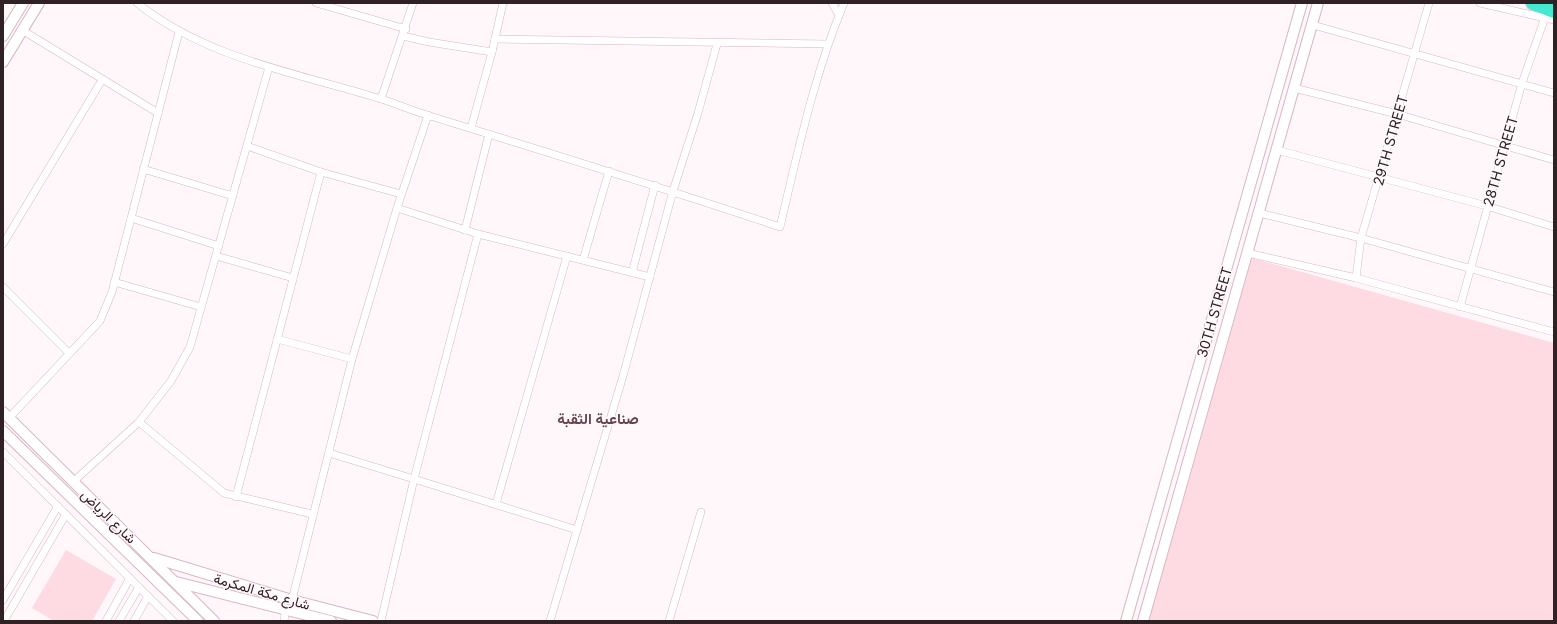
<svg xmlns="http://www.w3.org/2000/svg" width="1557" height="624" viewBox="0 0 1557 624" font-family="Inter,Vazirmatn,sans-serif">
	<style>
		.green { fill: #fedae3 }
		.lines { fill: none; stroke-linecap: round; stroke-linejoin: round }
		.street-casing { stroke: #dbb6bf; stroke-width: 8 }
		.secondary-casing { stroke: #dbb6bf; stroke-width: 12 }
		.highway-casing { stroke: #d5d3d3; stroke-width: 16 }
		.street { stroke: #fff; stroke-width: 7 }
		.secondary { stroke: #fff; stroke-width: 10 }
		.highway { stroke: #47e8d1; stroke-width: 14 }
		.labels { text-anchor: middle; dominant-baseline: central; stroke-width: 3; stroke-linejoin: round; paint-order: stroke }
		.street-label { font-size: 14px; fill: #2f2124; stroke: #fff7f9 }
		.neighbourhood-label { font-size: 15px; font-weight: bold; fill: #65464e; stroke: #fff7f9 }
	</style>
	<rect width="100%" height="100%" fill="#fff7f9"/>
	<g class="green">
		<polygon points="1252,258 1554,343 1554,621 1149,621"/>
		<polygon points="66,550 116,579 92,621 54,621 32,608"/>
	</g>
	<g class="lines">
		<g class="street-casing">
			<g id="street">
				<path d="M137,3C207,59 298,73 381,99C397,104 413,111 430,116C547,152 664,188 780,227C798,151 814,75 844,3"/>
				<polyline points="316,3 406,29"/>
				<polyline points="832,3 839,15"/>
				<polyline points="1480,3 1554,20"/>
				<polyline points="1313,25 1554,93"/>
				<polyline points="22,30 158,113"/>
				<polyline points="403,36 429,42 492,52"/>
				<polyline points="495,39 827,44"/>
				<polyline points="1294,88 1397,114 1554,160"/>
				<polyline points="381,99 413,3"/>
				<polyline points="471,128 492,52 503,3"/>
				<polyline points="247,146 321,172 401,194"/>
				<polyline points="1277,150 1487,206 1554,227"/>
				<polyline points="143,169 233,196"/>
				<polyline points="397,208 478,234 650,277"/>
				<polyline points="1259,213 1361,238 1554,292"/>
				<polyline points="131,218 219,246"/>
				<polyline points="465,230 489,134"/>
				<polyline points="3,244 102,80"/>
				<polyline points="1248,253 1356,278 1554,332"/>
				<polyline points="216,256 293,278"/>
				<polyline points="583,260 609,171"/>
				<polyline points="632,273 655,185"/>
				<polyline points="1356,278 1361,238 1429,3"/>
				<polyline points="114,282 201,307"/>
				<polyline points="3,287 69,353"/>
				<polyline points="1460,307 1522,83 1545,17"/>
				<polyline points="277,339 352,359"/>
				<polyline points="9,418 100,321 112,292 179,32"/>
				<polyline points="139,422 224,493 312,514"/>
				<polyline points="3,452 173,621"/>
				<polyline points="329,453 414,479 478,234"/>
				<polyline points="74,481 139,422 171,381 190,347 269,67"/>
				<polyline points="236,497 321,172"/>
				<polyline points="496,504 567,256"/>
				<polyline points="577,530 623,376 673,191 698,113 717,44"/>
				<polyline points="3,600 58,506"/>
				<polyline points="292,600 352,359 397,208 428,115"/>
				<polyline points="4,621 66,514"/>
				<polyline points="106,621 130,578"/>
				<polyline points="119,621 139,587"/>
				<polyline points="134,621 148,596"/>
				<polyline points="284,621 286,608"/>
				<polyline points="381,621 414,479 577,530 550,621"/>
				<polyline points="669,621 701,512"/>
			</g>
		</g>
		<g class="secondary-casing">
			<g id="secondary">
				<polyline points="3,36 23,3"/>
				<polyline points="3,62 39,3"/>
				<polyline points="3,412 214,621"/>
				<polyline points="3,431 198,621"/>
				<polyline points="154,558 292,600 373,621"/>
				<polyline points="176,582 331,621"/>
				<polyline points="1126,621 1302,3"/>
				<polyline points="1143,621 1318,3"/>
			</g>
		</g>
		<g class="highway-casing">
			<polyline id="highway" points="1533,3 1554,11"/>
		</g>
		<use href="#street" class="street"/>
		<use href="#secondary" class="secondary"/>
		<use href="#highway" class="highway"/>
	</g>
	<g class="labels">
		<g class="street-label">
			<text transform="translate(1390 140) rotate(-74)">29TH STREET</text>
			<text transform="translate(1500 161) rotate(-74)">28TH STREET</text>
			<text transform="translate(1214 312) rotate(-74)">30TH STREET</text>
			<text transform="translate(109 516) rotate(44)">شارع الرياض</text>
			<text transform="translate(262 591) rotate(16)">شارع مكة المكرمة</text>
		</g>
		<g class="neighbourhood-label">
			<text x="598" y="418">صناعية الثقبة</text>
		</g>
	</g>
	<rect width="1557" height="624" fill="none" stroke="#2f2124" stroke-width="8"/>
</svg>
